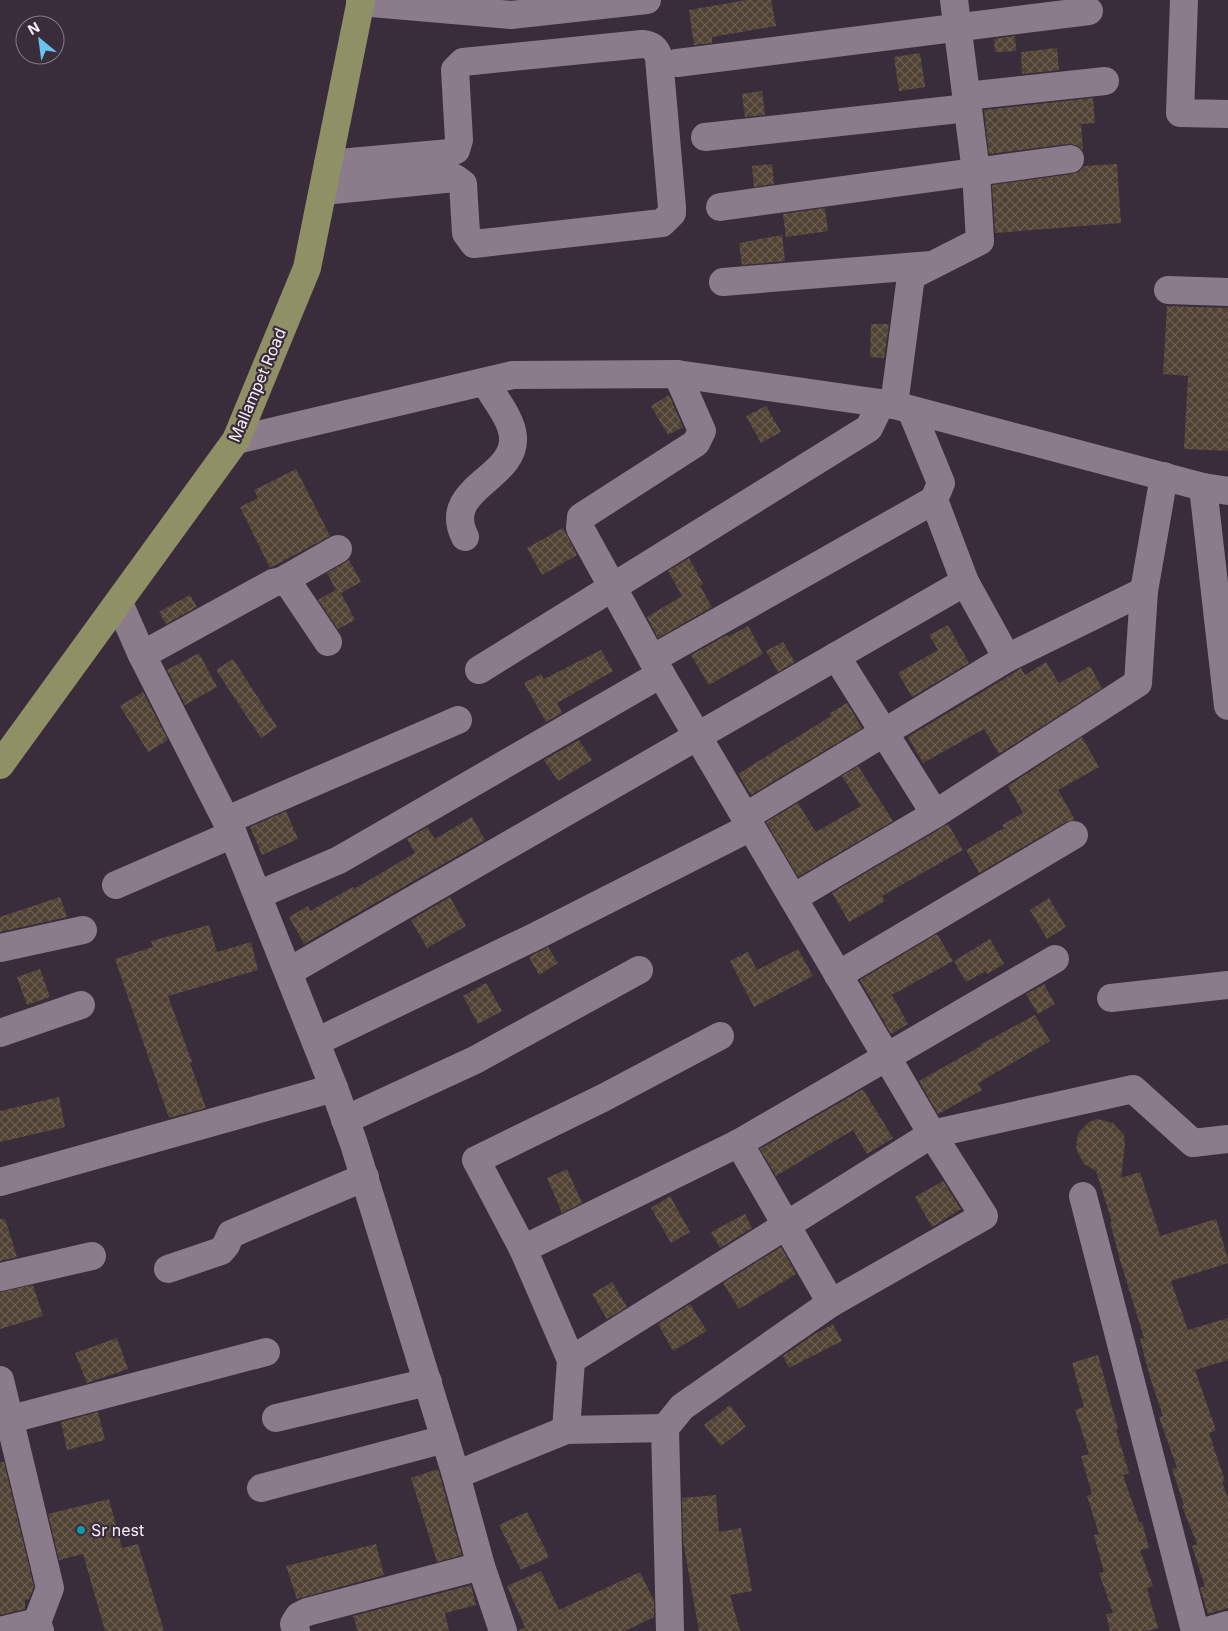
<svg xmlns="http://www.w3.org/2000/svg" width="1228" height="1631" viewBox="0 0 1228 1631" font-family="Inter,sans-serif">
	<style>
		.building { fill: url(#building-cross-hatch) }
		.lines { fill: none; stroke-linecap: round; stroke-linejoin: round }
		.minor { stroke: #8b7c8b; stroke-width: 28 }
		.major { stroke: #8f9066; stroke-width: 28 }
		.culture-dot { fill: #0f9aa8; stroke: #3a2d3b; stroke-width: 2 }
		.labels { text-anchor: middle; dominant-baseline: central; stroke-width: 4.5; stroke-linejoin: round; paint-order: stroke }
		.street-label { font-size: 16px; fill: #f8eff8; stroke: #3a2d3b }
		.poi-label { font-size: 16px; fill: #f8eff8; stroke: #3a2d3b; text-anchor: start }
	</style>
	<defs>
		<pattern id="building-cross-hatch" width="8" height="8" patternUnits="userSpaceOnUse" patternTransform="scale(1.25)"><rect width="8" height="8" fill="#504334"/><path d="M0 0l8 8M0 8l8-8" fill="none" stroke="#6a5e52"/></pattern>
	</defs>
	<rect width="100%" height="100%" fill="#3a2d3b"/>
	<g class="building">
		<polygon points="747,0 771,0 776,26 712,37 712,43 694,45 689,10"/>
		<polygon points="1015,36 1016,51 995,52 994,39"/>
		<polygon points="1057,48 1059,70 1022,74 1021,52"/>
		<polygon points="920,53 925,87 899,91 894,57"/>
		<polygon points="762,91 765,115 745,117 742,94"/>
		<polygon points="1093,98 1095,123 1081,124 1083,150 1076,145 1068,144 989,154 984,110"/>
		<polygon points="772,164 774,184 754,187 752,166"/>
		<polygon points="1117,164 1121,223 995,233 992,185 1072,174 1079,172 1084,166"/>
		<polygon points="825,208 828,231 786,237 783,214"/>
		<polygon points="782,235 785,261 742,265 739,243"/>
		<polygon points="1167,306 1228,308 1228,451 1184,449 1188,376 1163,374"/>
		<polygon points="871,324 889,324 884,358 870,357"/>
		<polygon points="669,395 683,427 668,435 651,406"/>
		<polygon points="766,406 781,432 761,443 746,416"/>
		<polygon points="296,469 330,536 270,568 240,507 258,498 254,490"/>
		<polygon points="563,528 577,555 542,575 527,548"/>
		<polygon points="689,558 703,584 700,586 712,607 658,638 647,617 682,596 668,571"/>
		<polygon points="349,560 361,582 341,593 355,620 338,629 318,600 336,590 327,573"/>
		<polygon points="190,595 197,607 166,624 159,612"/>
		<polygon points="948,625 969,663 912,697 898,673 938,650 929,635"/>
		<polygon points="748,626 763,654 709,685 691,655 727,635 728,637"/>
		<polygon points="783,642 795,662 778,672 766,651"/>
		<polygon points="601,650 613,671 557,703 562,713 546,722 524,683 541,674 544,679"/>
		<polygon points="199,653 217,687 185,705 167,670"/>
		<polygon points="233,659 277,727 261,738 216,670"/>
		<polygon points="1046,662 1059,683 1090,666 1102,688 999,754 984,729 923,763 908,737 1017,671 1021,668 1025,675"/>
		<polygon points="143,692 168,740 148,752 120,706"/>
		<polygon points="847,703 862,728 751,795 738,774 831,716 830,713"/>
		<polygon points="1082,737 1099,767 1058,790 1075,820 1066,822 979,873 966,850 1004,828 1002,825 1023,813 1008,786"/>
		<polygon points="579,740 592,760 558,781 544,760"/>
		<polygon points="858,766 893,821 798,877 766,822 798,803 816,832 861,806 842,776"/>
		<polygon points="286,811 298,839 262,855 250,827"/>
		<polygon points="472,817 485,840 304,944 289,917 308,906 310,911 353,887 354,889 415,853 407,839 427,827 435,839"/>
		<polygon points="948,824 963,850 882,896 885,901 849,922 832,893"/>
		<polygon points="60,897 67,917 0,932 0,917"/>
		<polygon points="450,897 466,926 427,948 411,920"/>
		<polygon points="1049,898 1066,927 1047,939 1030,910"/>
		<polygon points="209,925 217,952 251,942 258,970 168,996 192,1062 190,1063 206,1108 169,1118 115,959 153,947 151,941"/>
		<polygon points="937,934 953,961 892,995 908,1024 891,1034 860,980"/>
		<polygon points="990,939 1004,964 987,974 986,971 966,982 954,961"/>
		<polygon points="548,947 558,963 539,975 529,957"/>
		<polygon points="798,949 813,976 754,1007 730,961 748,952 757,970"/>
		<polygon points="40,969 50,997 27,1005 17,977"/>
		<polygon points="486,983 502,1011 478,1024 463,996"/>
		<polygon points="1044,984 1055,1004 1038,1014 1026,994"/>
		<polygon points="1035,1015 1050,1041 978,1083 982,1090 938,1114 919,1081 981,1046 980,1045"/>
		<polygon points="863,1089 893,1138 867,1154 853,1130 776,1176 760,1149"/>
		<polygon points="59,1097 65,1127 0,1142 0,1111"/>
		<polygon points="1097,1119 1113,1123 1124,1135 1125,1143 1121,1178 1140,1172 1160,1236 1216,1219 1228,1259 1228,1263 1171,1281 1188,1330 1228,1318 1228,1360 1195,1370 1216,1430 1209,1433 1225,1481 1222,1482 1228,1498 1228,1608 1208,1614 1200,1588 1205,1586 1192,1546 1197,1544 1182,1506 1184,1505 1172,1469 1177,1468 1159,1417 1163,1416 1150,1377 1140,1339 1144,1338 1120,1260 1110,1222 1112,1222 1096,1171 1084,1164 1076,1149 1078,1133 1089,1122"/>
		<polygon points="567,1169 582,1203 562,1213 547,1178"/>
		<polygon points="943,1181 961,1209 932,1227 915,1197"/>
		<polygon points="670,1196 690,1232 671,1243 651,1208"/>
		<polygon points="745,1214 752,1228 720,1248 711,1232"/>
		<polygon points="0,1219 5,1219 17,1257 0,1261"/>
		<polygon points="781,1247 796,1274 739,1309 723,1283"/>
		<polygon points="612,1282 627,1307 607,1319 592,1294"/>
		<polygon points="33,1285 43,1316 0,1329 0,1292"/>
		<polygon points="690,1304 707,1331 673,1351 658,1324"/>
		<polygon points="833,1324 842,1341 789,1368 783,1356 813,1335"/>
		<polygon points="117,1338 128,1369 87,1383 75,1353"/>
		<polygon points="1098,1355 1118,1429 1116,1430 1129,1473 1123,1475 1139,1522 1142,1522 1149,1548 1140,1550 1153,1586 1147,1588 1158,1628 1147,1631 1110,1631 1106,1614 1113,1613 1099,1573 1104,1572 1094,1535 1099,1534 1087,1496 1092,1494 1081,1456 1089,1454 1075,1410 1084,1407 1072,1363"/>
		<polygon points="730,1405 746,1427 721,1446 704,1425"/>
		<polygon points="98,1412 105,1440 67,1450 61,1422"/>
		<polygon points="0,1462 4,1462 34,1587 29,1599 25,1600 25,1609 0,1615"/>
		<polygon points="438,1469 462,1555 437,1562 411,1478"/>
		<polygon points="716,1495 719,1532 741,1528 752,1591 730,1595 740,1631 699,1631 683,1541 682,1498"/>
		<polygon points="109,1499 122,1548 138,1544 164,1631 105,1631 83,1554 59,1560 48,1514"/>
		<polygon points="527,1512 549,1557 521,1570 499,1525"/>
		<polygon points="376,1544 384,1575 297,1599 286,1566"/>
		<polygon points="541,1571 559,1610 640,1572 654,1601 654,1617 625,1631 518,1631 525,1627 507,1586"/>
		<polygon points="471,1585 476,1605 445,1613 449,1631 358,1631 353,1616"/>
	</g>
	<g class="lines">
		<g class="minor">
			<polyline points="1184,0 1180,113 1228,114"/>
			<polyline points="360,2 511,15 647,0"/>
			<polyline points="677,63 1089,11"/>
			<polyline points="966,96 1105,81"/>
			<polyline points="705,137 968,108"/>
			<path d="M323,191L455,178L463,184L466,233L474,244L662,223L672,213V207L659,58C656,48 652,45 642,44L463,62L455,70L459,140L456,150L450,153L328,164"/>
			<polyline points="720,207 1070,159"/>
			<polyline points="723,282 931,265"/>
			<polyline points="1168,290 1228,292"/>
			<polyline points="894,405 911,276 980,241 976,172 954,0"/>
			<polyline points="911,410 941,483 934,500 965,582 1007,658"/>
			<polyline points="236,440 513,375 677,374 894,405 1203,487 1228,491"/>
			<polyline points="1203,487 1228,706"/>
			<path d="M465,537C440,488 516,479 513,437C512,419 494,398 485,382"/>
			<polyline points="282,581 338,549"/>
			<polyline points="119,603 142,655 233,834 334,1088 354,1144 456,1475 481,1566 503,1631"/>
			<polyline points="142,655 273,583 282,581 289,584 328,642"/>
			<polyline points="836,656 935,814"/>
			<polyline points="652,659 934,500"/>
			<polyline points="479,670 869,428 881,403"/>
			<polyline points="745,817 1007,658 1144,591"/>
			<polyline points="227,820 458,720"/>
			<polyline points="116,885 233,834"/>
			<polyline points="258,895 339,860 661,674"/>
			<polyline points="793,898 935,814 1138,683 1144,591 1164,476"/>
			<polyline points="0,948 83,930"/>
			<polyline points="290,971 965,582"/>
			<polyline points="838,975 1074,835"/>
			<polyline points="1111,998 1228,985"/>
			<polyline points="0,1033 81,1005"/>
			<polyline points="316,1042 532,938 751,827"/>
			<polyline points="345,1120 475,1060 639,970"/>
			<polyline points="739,1143 831,1303"/>
			<polyline points="0,1182 334,1088"/>
			<polyline points="1083,1196 1195,1631"/>
			<polyline points="523,1249 739,1143 1055,959"/>
			<polyline points="168,1269 221,1251 226,1245 231,1234 365,1177"/>
			<polyline points="0,1277 92,1256"/>
			<polyline points="571,1360 523,1249 476,1160 603,1098 720,1036"/>
			<polyline points="0,1380 50,1588 37,1622 40,1631"/>
			<polyline points="276,1418 428,1382"/>
			<polyline points="0,1422 266,1352"/>
			<polyline points="566,1430 571,1360 932,1134 1133,1089 1193,1143 1228,1139"/>
			<polyline points="456,1475 566,1430 665,1428"/>
			<polyline points="261,1488 445,1439"/>
			<polyline points="0,1631 37,1622"/>
			<polyline points="296,1631 294,1624 299,1616 307,1612 481,1566"/>
			<polyline points="670,1631 665,1428 682,1407 831,1303 984,1216 932,1134 652,659 580,528 581,517 696,443 702,431 677,374"/>
			<polyline points="1207,1631 1228,1625"/>
		</g>
		<polyline class="major" points="0,765 236,440 307,268 361,0"/>
	</g>
	<circle class="culture-dot" cx="81" cy="1530" r="5"/>
	<g class="labels">
		<g class="street-label">
			<text transform="translate(257 385) rotate(-67)">Mallampet Road</text>
		</g>
		<g class="poi-label">
			<text x="91" y="1530">Sr nest</text>
		</g>
	</g>
	<g transform="translate(40 40) rotate(331)"><circle r="24" fill="#3a2d3b" stroke="#867b87"/>
	<path d="M0-4L9 19L0 12L-9 19Z" fill="#6bc3f2"/>
	<text y="-8" font-size="14" font-weight="bold" text-anchor="middle" fill="#f8eff8">N</text>
	</g>
</svg>
